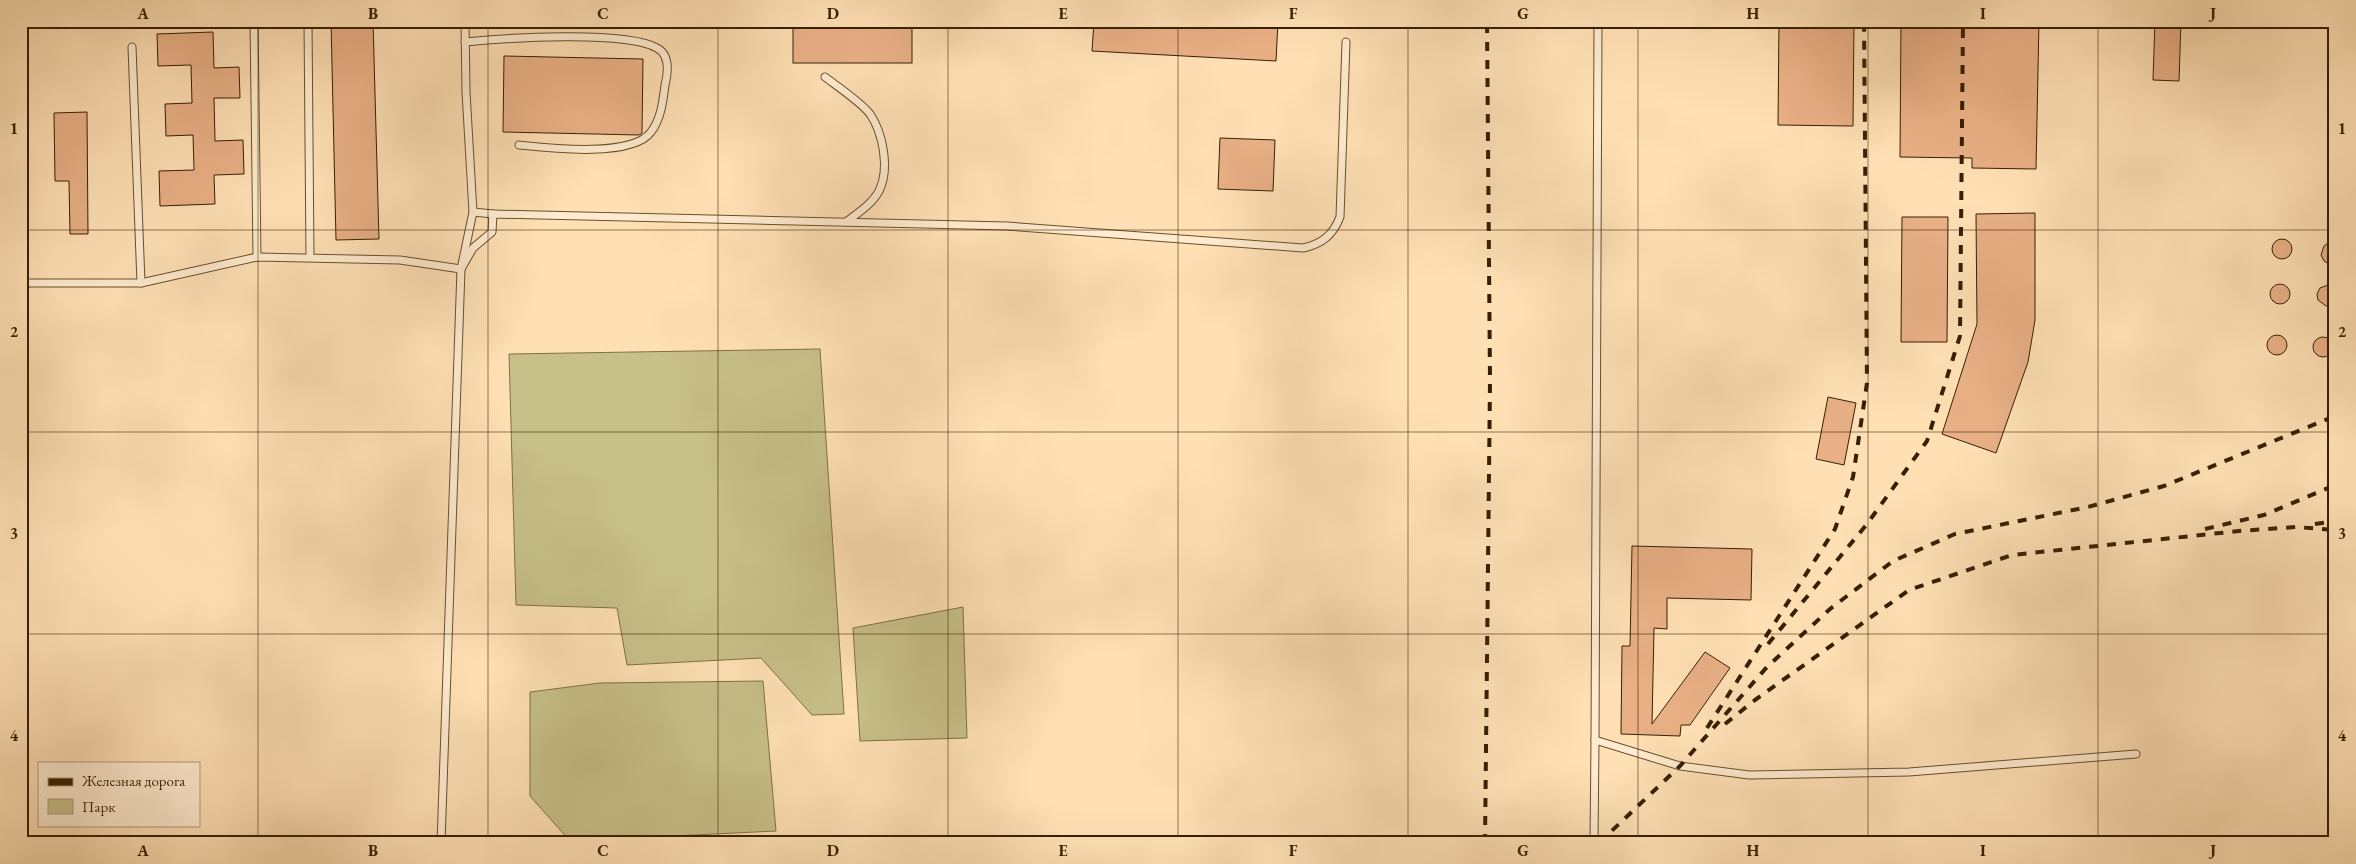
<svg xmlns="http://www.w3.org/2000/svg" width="2356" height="864" viewBox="0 0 2356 864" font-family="'EB Garamond',serif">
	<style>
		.green { fill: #c7c088; stroke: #807044 }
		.building { fill: #e9b086; stroke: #381f00 }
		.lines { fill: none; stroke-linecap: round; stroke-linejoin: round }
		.lane-casing { stroke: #6a4f2d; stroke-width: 9 }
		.lane { stroke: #ffebcf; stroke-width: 7 }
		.rail { stroke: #381f00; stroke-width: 4; stroke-dasharray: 9 9; stroke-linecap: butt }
		.grid { fill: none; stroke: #381f00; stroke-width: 1; stroke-opacity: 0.55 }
		.neatline { fill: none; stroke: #381f00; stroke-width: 2 }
		.grid-label { font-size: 16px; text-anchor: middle; font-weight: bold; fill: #381f00 }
	</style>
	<rect width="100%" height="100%" fill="#ffe0b5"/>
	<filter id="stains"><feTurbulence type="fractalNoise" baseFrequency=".004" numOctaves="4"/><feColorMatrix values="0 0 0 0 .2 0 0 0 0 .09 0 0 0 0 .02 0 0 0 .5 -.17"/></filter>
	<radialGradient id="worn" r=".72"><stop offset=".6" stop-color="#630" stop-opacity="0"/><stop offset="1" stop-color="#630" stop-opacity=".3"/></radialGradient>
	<g class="green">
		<polygon points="820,349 844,714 812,715 761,658 627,665 617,608 516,605 509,354"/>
		<polygon points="963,607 967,738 860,741 853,628"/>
		<polygon points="763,681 776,831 570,841 530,796 530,692 600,683"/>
	</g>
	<g class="building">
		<polygon points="331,21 373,21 379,239 336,240"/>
		<rect x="793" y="21" width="119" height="42"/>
		<polygon points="1094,21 1278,21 1276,61 1092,51"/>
		<polygon points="1779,21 1854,21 1853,126 1778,125"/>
		<polygon points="1901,21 2039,21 2036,169 1972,168 1972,158 1900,157"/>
		<polygon points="2155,21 2181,21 2179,81 2153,80"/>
		<polygon points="213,32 214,68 239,67 240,98 214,98 215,141 243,140 244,174 214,175 215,204 160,206 159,171 194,170 193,135 166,136 165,104 192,103 191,65 158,66 157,34"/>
		<polygon points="504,56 643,59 642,133 639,135 503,132"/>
		<polygon points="87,112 88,234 70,234 69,181 55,181 54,113"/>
		<polygon points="1220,138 1275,140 1273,191 1218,189"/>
		<polygon points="2035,213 2035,320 2028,362 1996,453 1942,434 1977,324 1976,214"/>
		<polygon points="1902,217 1948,217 1947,342 1901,342"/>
		<polygon points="2335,238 2335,268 2324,261 2321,255 2324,246"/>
		<circle cx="2282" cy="249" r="10"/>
		<circle cx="2280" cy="294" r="10"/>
		<polygon points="2328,285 2335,288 2335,304 2326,306 2318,300 2317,294 2320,288"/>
		<circle cx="2277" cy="345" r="10"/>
		<circle cx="2323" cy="347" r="10"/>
		<polygon points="1828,397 1856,403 1844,465 1816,459"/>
		<polygon points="1632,546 1752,549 1751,600 1667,598 1667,629 1654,628 1652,724 1705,652 1730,668 1690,725 1681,725 1680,736 1621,734 1622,646 1630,646"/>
	</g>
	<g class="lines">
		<g class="lane-casing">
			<g id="lane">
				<polyline points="254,21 257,257"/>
				<polyline points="308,21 310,257"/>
				<polyline points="1598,21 1595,740 1680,766 1749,775 1909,772 2136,754"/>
				<path d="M465,42C506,38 625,30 657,48C670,55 668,73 665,85C663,101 661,119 651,132C632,158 548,148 519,145"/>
				<polyline points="132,47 141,283"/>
				<path d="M825,77C837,86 862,103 870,114C883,133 890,169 879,191C872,204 858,213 846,222"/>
				<polyline points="473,212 493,214"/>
				<path d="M461,269L473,248L492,232L493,214L1007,226L1303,248C1322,244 1333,235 1340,217L1346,42"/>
				<polyline points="21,283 141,283 257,257 400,260 461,269"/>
				<polyline points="21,301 26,283"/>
				<polyline points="441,843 461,269 473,212 466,92 465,21"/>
				<polyline points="1594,843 1595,740"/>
			</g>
		</g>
		<use href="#lane" class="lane"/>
		<g class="rail">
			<polyline points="2315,524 2335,521"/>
			<polyline points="2205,529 2264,515 2335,485"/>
			<polyline points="1768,644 1867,524 1927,441 1960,336 1963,21"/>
			<polyline points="1725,724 1755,700 1909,590 2012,555 2239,531 2296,527 2335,530"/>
			<polyline points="1707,728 1835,529 1853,477 1867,383 1864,21"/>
			<polyline points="1485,843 1490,382 1487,21"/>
			<polyline points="1599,843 1680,766 1767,667 1830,609 1893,561 1955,534 2088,507 2164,486 2335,416"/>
		</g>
	</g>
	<path class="grid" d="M258,21V843M488,21V843M718,21V843M948,21V843M1178,21V843M1408,21V843M1638,21V843M1868,21V843M2098,21V843M21,230H2335M21,432H2335M21,634H2335"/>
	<rect width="2356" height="864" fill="none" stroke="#ffe0b5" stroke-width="55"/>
	<rect x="38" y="762" width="162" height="65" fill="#ffebcf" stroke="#af997c"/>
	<rect x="48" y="778" width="25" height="8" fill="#381f00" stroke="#af997c"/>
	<text x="82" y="786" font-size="15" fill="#381f00">Железная дорога</text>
	<rect x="48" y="799" width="25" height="15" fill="#c7c088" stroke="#af997c"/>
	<text x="82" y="812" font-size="15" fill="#381f00">Парк</text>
	<rect x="28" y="28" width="2300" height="808" class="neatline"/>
	<g class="grid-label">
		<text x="143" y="19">A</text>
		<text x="373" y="19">B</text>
		<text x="603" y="19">C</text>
		<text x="833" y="19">D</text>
		<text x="1063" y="19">E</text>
		<text x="1293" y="19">F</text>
		<text x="1523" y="19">G</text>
		<text x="1753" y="19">H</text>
		<text x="1983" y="19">I</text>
		<text x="2213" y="19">J</text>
		<text x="14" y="134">1</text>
		<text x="2342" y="134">1</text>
		<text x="14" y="337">2</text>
		<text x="2342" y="337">2</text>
		<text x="14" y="539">3</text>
		<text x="2342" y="539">3</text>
		<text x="14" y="741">4</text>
		<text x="2342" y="741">4</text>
		<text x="143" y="856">A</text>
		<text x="373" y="856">B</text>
		<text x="603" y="856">C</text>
		<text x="833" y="856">D</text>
		<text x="1063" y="856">E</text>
		<text x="1293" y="856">F</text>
		<text x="1523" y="856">G</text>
		<text x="1753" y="856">H</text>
		<text x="1983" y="856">I</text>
		<text x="2213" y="856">J</text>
	</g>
	<rect width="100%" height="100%" filter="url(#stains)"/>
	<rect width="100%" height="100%" fill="url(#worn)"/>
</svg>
